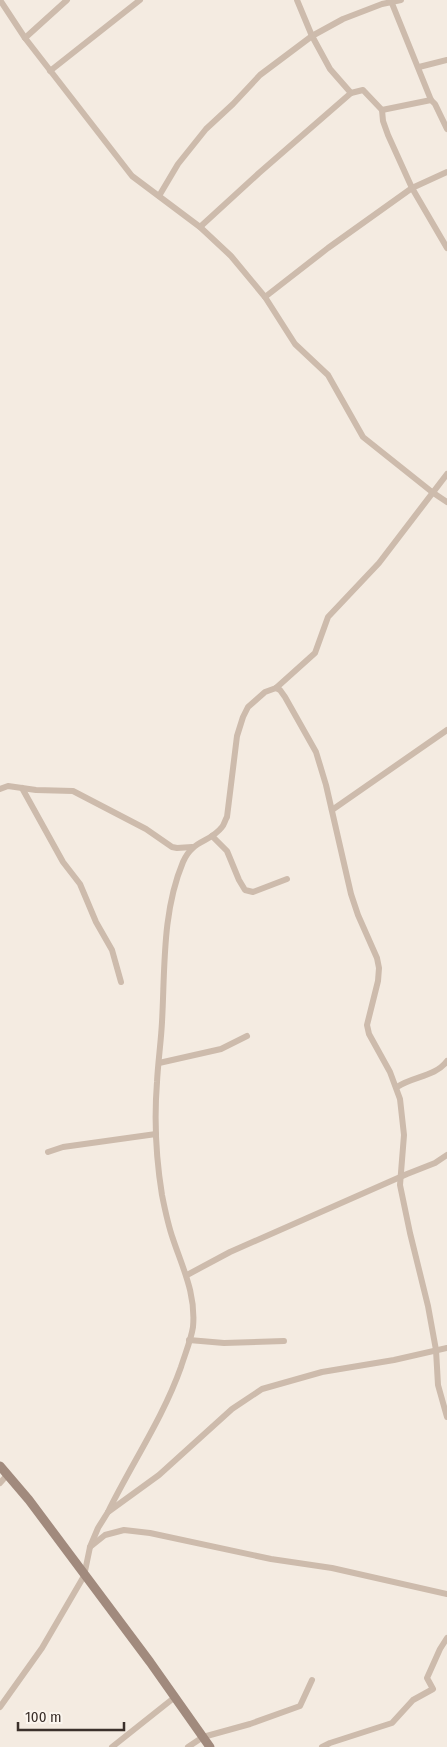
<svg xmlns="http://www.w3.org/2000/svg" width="447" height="1747" viewBox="0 0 447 1747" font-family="'Fira Sans Condensed',sans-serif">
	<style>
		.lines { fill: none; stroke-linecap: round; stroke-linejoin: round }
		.minor { stroke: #cdbbac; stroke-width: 6 }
		.secondary { stroke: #a18a7d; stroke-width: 9 }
	</style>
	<rect width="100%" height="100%" fill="#f4ebe1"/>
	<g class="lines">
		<g class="minor">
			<polyline points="0,0 25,38 132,176 200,227 231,256 265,297 295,344 328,375 363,437 432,492 447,502"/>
			<polyline points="297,0 312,36 330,69 351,93 363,90 382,110 383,121 388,135 412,188 447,248"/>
			<polyline points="391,1 431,100 435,104 447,129"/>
			<polyline points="25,38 67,0"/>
			<polyline points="419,67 447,60"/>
			<polyline points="50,71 140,0"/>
			<polyline points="382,110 431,100"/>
			<polyline points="159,196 178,164 206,129 233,104 260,75 312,36 343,19 382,4 401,0"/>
			<polyline points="200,227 259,173 351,93"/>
			<polyline points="265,297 328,248 412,188 447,172"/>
			<polyline points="276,688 280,690 285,697 316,752 326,785 351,894 358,915 377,958 379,968 378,981 367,1025 369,1034 390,1072 400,1099 404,1135 400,1185 410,1233 428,1306 436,1350 438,1385 447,1417"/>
			<polyline points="22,788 63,862 80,884 96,922 112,950 121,982"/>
			<polyline points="0,789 8,786 36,790 73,791 146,829 172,847 177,848 192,847"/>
			<polyline points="332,810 447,730"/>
			<polyline points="212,836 227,851 239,880 245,890 253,892 287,879"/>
			<polyline points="159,1063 221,1049 247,1036"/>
			<path d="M397,1087C413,1076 435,1077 447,1061"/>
			<polyline points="48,1152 63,1147 156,1134"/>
			<polyline points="187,1275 230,1252 407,1174 435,1163 447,1155"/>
			<polyline points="189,1340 224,1343 284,1341"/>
			<polyline points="0,1483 8,1474"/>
			<path d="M108,1512C132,1463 163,1418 181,1367C185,1354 191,1340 193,1327C196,1294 183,1269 173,1239C168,1225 165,1210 162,1195C156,1158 154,1120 157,1082C158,1062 161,1042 162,1022C165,968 162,912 183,862C193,839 210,843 222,827C224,825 225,820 227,817L237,736L243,717L248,707L265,692L276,688L315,653L328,617L379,563L447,474"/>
			<polyline points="90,1547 98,1528 108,1512 159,1475 232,1409 262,1389 322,1372 394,1360 447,1348"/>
			<polyline points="0,1707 42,1648 84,1576 90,1547 105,1535 124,1530 150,1533 271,1559 332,1568 447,1594"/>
			<polyline points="112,1747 175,1697"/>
			<polyline points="188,1747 203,1737 250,1724 300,1706 312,1680"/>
			<polyline points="322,1747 330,1743 392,1723 413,1700 433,1689 427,1678 440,1649 447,1638"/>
		</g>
		<polyline class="secondary" points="0,1466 29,1500 150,1662 210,1747"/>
	</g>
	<path d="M18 1722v8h106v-8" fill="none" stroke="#3b302b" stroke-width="2.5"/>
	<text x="25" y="1722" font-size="15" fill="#3b302b" stroke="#fbf5ee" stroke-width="4" paint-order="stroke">100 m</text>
</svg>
